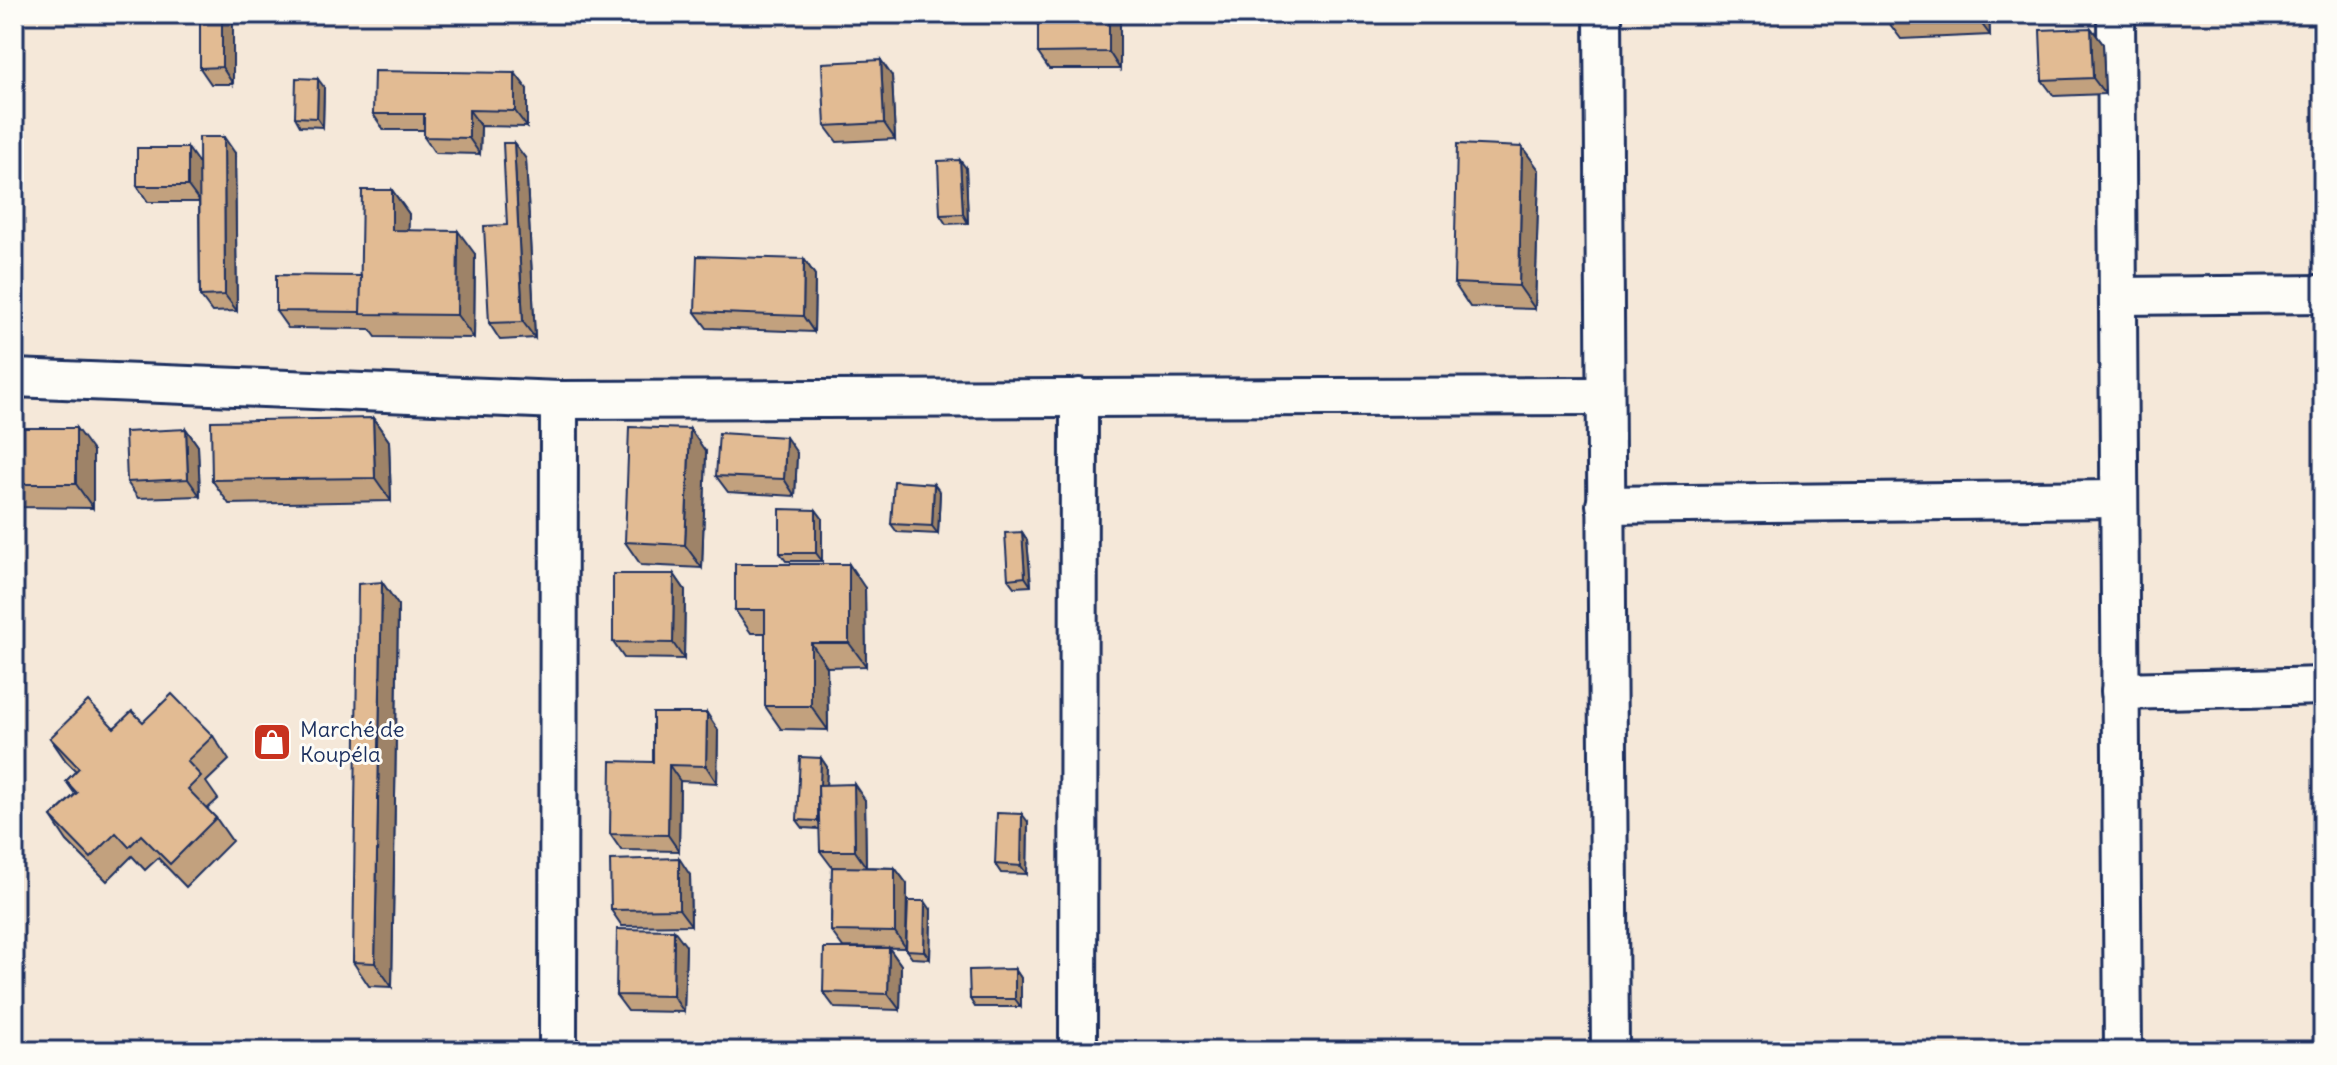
<svg xmlns="http://www.w3.org/2000/svg" width="2337" height="1065" viewBox="0 0 2337 1065" font-family="Delius,sans-serif">
	<style>
		.lines { fill: none; stroke-linecap: round; stroke-linejoin: round }
		.minor-casing { stroke: #1b2f5e; stroke-width: 42 }
		.minor { stroke: #fdfcf7; stroke-width: 36 }
		.wall { fill: #c2a17e; stroke: #1b2f5e; stroke-width: 2 }
		.shaded-wall { fill: #9e8367; stroke: #1b2f5e; stroke-width: 2 }
		.building { fill: #e2bb93; stroke: #1b2f5e; stroke-width: 2 }
		.labels { text-anchor: middle; dominant-baseline: central; stroke-width: 6; stroke-linejoin: round; paint-order: stroke }
		.poi-label { font-size: 22px; fill: #1b2f5e; stroke: #fdfcf7; text-anchor: start }
	</style>
	<rect width="100%" height="100%" fill="#f5e8d9"/>
	<filter id="ink" filterUnits="userSpaceOnUse"><feTurbulence type="fractalNoise" baseFrequency=".0125" numOctaves="2"/><feDisplacementMap in="SourceGraphic" scale="16" xChannelSelector="R" yChannelSelector="G"/><feConvolveMatrix kernelMatrix="1 2 1 2 8 2 1 2 1" color-interpolation-filters="sRGB"/></filter>
	<g filter="url(#ink)">
		<g class="lines">
			<g class="minor-casing">
				<g id="minor">
					<polyline points="1603,14 1610,1051"/>
					<polyline points="2116,14 2123,1051"/>
					<polyline points="2118,296 2323,294"/>
					<polyline points="14,378 559,400 1604,396"/>
					<polyline points="1605,505 2119,499"/>
					<polyline points="2120,691 2323,686"/>
					<polyline points="558,1051 559,400"/>
					<polyline points="1078,1051 1079,397"/>
				</g>
			</g>
			<use href="#minor" class="minor"/>
		</g>
		<g class="wall">
			<polygon points="200,14 233,84 211,84 200,68"/>
			<polygon points="1120,14 1120,69 1049,69 1038,53"/>
			<polygon points="1889,14 1989,14 1990,35 1901,39 1889,23"/>
			<polygon points="2091,28 2103,44 2105,94 2054,96 2042,80"/>
			<polygon points="515,73 527,89 527,127 481,126 480,154 435,153 424,137 424,130 384,130 373,114"/>
			<polygon points="892,76 895,139 837,142 825,126"/>
			<polygon points="324,87 323,127 300,126 295,117"/>
			<polygon points="514,143 526,159 535,338 500,340 489,323 507,225"/>
			<polygon points="1522,147 1539,170 1535,309 1470,307 1454,283"/>
			<polygon points="235,153 237,311 212,312 200,296 199,202 148,202 137,186 199,164"/>
			<polygon points="966,168 968,223 946,224 940,215"/>
			<polygon points="392,190 409,214 408,230 475,254 474,338 376,337 370,329 288,328 276,311 361,276"/>
			<polygon points="804,259 815,275 814,332 707,328 695,312"/>
			<polygon points="373,418 389,441 391,501 229,504 212,480"/>
			<polygon points="14,428 93,451 93,508 14,507"/>
			<polygon points="186,429 198,446 200,496 138,498 127,482"/>
			<polygon points="706,452 702,568 641,565 625,542"/>
			<polygon points="797,453 795,496 728,492 716,476"/>
			<polygon points="940,492 938,534 897,532 891,524"/>
			<polygon points="816,510 822,518 822,561 786,561 780,553"/>
			<polygon points="1022,532 1027,540 1031,586 1014,587 1008,579"/>
			<polygon points="674,574 685,590 684,659 624,658 613,642"/>
			<polygon points="382,582 398,605 392,987 369,986 353,962"/>
			<polygon points="865,588 866,666 827,667 828,730 781,729 765,706 765,633 751,633 735,610"/>
			<polygon points="143,722 213,736 229,760 206,782 218,799 207,809 216,818 232,841 186,887 158,858 145,870 132,856 107,881 67,841 51,817 75,794 66,781 76,771 66,761 50,738"/>
			<polygon points="718,730 717,783 680,781 679,851 621,850 610,834 653,762"/>
			<polygon points="821,758 827,767 826,785 865,800 866,867 895,868 907,884 906,946 931,910 930,959 912,958 906,950 906,948 843,947 831,931 832,867 820,851 820,829 803,828 797,820"/>
			<polygon points="1028,822 1027,874 1001,873 995,864"/>
			<polygon points="690,875 691,925 622,926 611,910"/>
			<polygon points="686,946 684,1012 628,1011 616,995"/>
			<polygon points="889,948 901,965 900,1010 835,1008 823,992"/>
			<polygon points="1015,969 1021,978 1021,1007 975,1007 970,999"/>
		</g>
		<g class="shaded-wall">
			<polygon points="222,14 233,14 233,84 222,67"/>
			<polygon points="1109,14 1120,14 1120,69 1109,52"/>
			<polygon points="1978,14 1989,14 1990,35 1978,19"/>
			<polygon points="2091,28 2103,44 2105,94 2093,78"/>
			<polygon points="881,60 892,76 895,139 884,123"/>
			<polygon points="515,73 527,89 527,127 515,111"/>
			<polygon points="318,79 324,87 323,127 317,118"/>
			<polygon points="469,110 481,126 480,154 469,138"/>
			<polygon points="224,137 235,153 237,311 225,295"/>
			<polygon points="514,143 526,159 535,338 523,322"/>
			<polygon points="1522,147 1539,170 1535,309 1519,286"/>
			<polygon points="188,148 200,165 200,202 188,186"/>
			<polygon points="960,160 966,168 968,223 963,214"/>
			<polygon points="392,190 409,214 408,253 392,230"/>
			<polygon points="458,231 475,254 474,338 457,315"/>
			<polygon points="804,259 815,275 814,332 803,316"/>
			<polygon points="373,418 389,441 391,501 375,478"/>
			<polygon points="76,428 93,451 93,508 76,484"/>
			<polygon points="186,429 198,446 200,496 188,479"/>
			<polygon points="690,429 706,452 702,568 685,545"/>
			<polygon points="786,437 797,453 795,496 784,479"/>
			<polygon points="934,484 940,492 938,534 932,526"/>
			<polygon points="816,510 822,518 822,561 816,553"/>
			<polygon points="1022,532 1027,540 1031,586 1025,577"/>
			<polygon points="849,564 865,588 866,666 849,643"/>
			<polygon points="674,574 685,590 684,659 673,643"/>
			<polygon points="382,582 398,605 392,987 375,963"/>
			<polygon points="811,643 827,667 828,730 811,706"/>
			<polygon points="707,713 718,730 717,783 706,766"/>
			<polygon points="821,758 827,767 824,829 818,821"/>
			<polygon points="669,765 680,781 679,851 668,835"/>
			<polygon points="854,784 865,800 866,867 855,851"/>
			<polygon points="1022,814 1028,822 1027,874 1021,866"/>
			<polygon points="679,858 690,875 691,925 679,909"/>
			<polygon points="895,868 907,884 906,948 895,932"/>
			<polygon points="925,901 931,910 930,959 924,951"/>
			<polygon points="674,930 686,946 684,1012 673,996"/>
			<polygon points="889,948 901,965 900,1010 888,994"/>
			<polygon points="1015,969 1021,978 1021,1007 1015,999"/>
		</g>
		<g class="building">
			<polygon points="200,14 222,14 222,67 200,68"/>
			<polygon points="1038,14 1109,14 1109,52 1038,53"/>
			<polygon points="1889,14 1978,14 1978,19 1889,23"/>
			<polygon points="2091,28 2093,78 2042,80 2040,30"/>
			<polygon points="881,60 884,123 825,126 822,63"/>
			<polygon points="374,71 515,73 515,111 469,110 469,138 424,137 424,114 373,114"/>
			<polygon points="296,78 318,79 317,118 295,117"/>
			<polygon points="199,137 224,137 225,295 200,296"/>
			<polygon points="503,143 514,143 523,322 489,323 484,226 507,225"/>
			<polygon points="1457,144 1522,147 1519,286 1454,283"/>
			<rect x="137" y="148" width="51" height="38"/>
			<polygon points="960,160 963,214 940,215 938,161"/>
			<polygon points="362,190 392,190 392,230 458,231 457,315 360,314"/>
			<polygon points="697,256 804,259 803,316 695,312"/>
			<polygon points="276,275 361,276 360,312 276,311"/>
			<polygon points="373,418 375,478 212,480 211,421"/>
			<polygon points="629,427 690,429 685,545 625,542"/>
			<rect x="14" y="428" width="62" height="56"/>
			<polygon points="186,429 188,479 127,482 125,432"/>
			<polygon points="719,433 786,437 784,479 716,476"/>
			<polygon points="894,481 934,484 932,526 891,524"/>
			<polygon points="780,509 816,510 816,553 780,553"/>
			<polygon points="1022,532 1025,577 1008,579 1005,533"/>
			<polygon points="735,564 849,564 849,643 811,643 811,706 765,706 765,610 735,610"/>
			<polygon points="613,574 674,574 673,643 613,642"/>
			<polygon points="382,582 375,963 353,962 358,584"/>
			<polygon points="172,694 213,736 187,761 201,776 188,789 216,818 170,864 141,835 129,847 116,833 91,858 51,817 77,793 66,781 79,768 50,738 88,701 114,728 132,711 143,722"/>
			<polygon points="653,713 707,713 706,766 669,765 668,835 610,834 611,761 653,762"/>
			<polygon points="800,757 821,758 820,785 818,785 818,821 797,820"/>
			<polygon points="854,784 855,851 820,851 818,785"/>
			<polygon points="997,813 1022,814 1021,866 995,864"/>
			<polygon points="679,858 679,909 611,910 610,860"/>
			<polygon points="832,867 895,868 895,932 831,931"/>
			<polygon points="908,901 925,901 924,951 906,950"/>
			<polygon points="617,929 674,930 673,996 616,995"/>
			<polygon points="824,948 889,948 888,994 823,992"/>
			<polygon points="1015,969 1015,999 970,999 969,970"/>
		</g>
	</g>
	<defs>
		<g id="shop-square" transform="scale(2)"><rect x="-9" y="-9" width="18" height="18" rx="4" fill="#c8321e" stroke="#fdfcf7"/><path d="M-5-2.5h2.3a2.7 3.5 0 0 1 5.4 0H5L5.5 6h-11ZM-1.5-2.5h3a1.5 2.3 0 0 0-3 0Z" fill="#fff"/></g>
	</defs>
	<g fill-rule="evenodd">
		<use href="#shop-square" x="272" y="742"/>
	</g>
	<g class="labels">
		<g class="poi-label">
			<text x="300" y="729">Marché de<tspan x="300" dy="25">Koupéla</tspan></text>
		</g>
	</g>
	<rect width="2337" height="1065" fill="none" stroke="#fdfcf7" stroke-width="48"/>
	<rect x="24" y="24" width="2289" height="1017" fill="none" stroke="#1b2f5e" stroke-width="3" filter="url(#ink)"/>
</svg>
